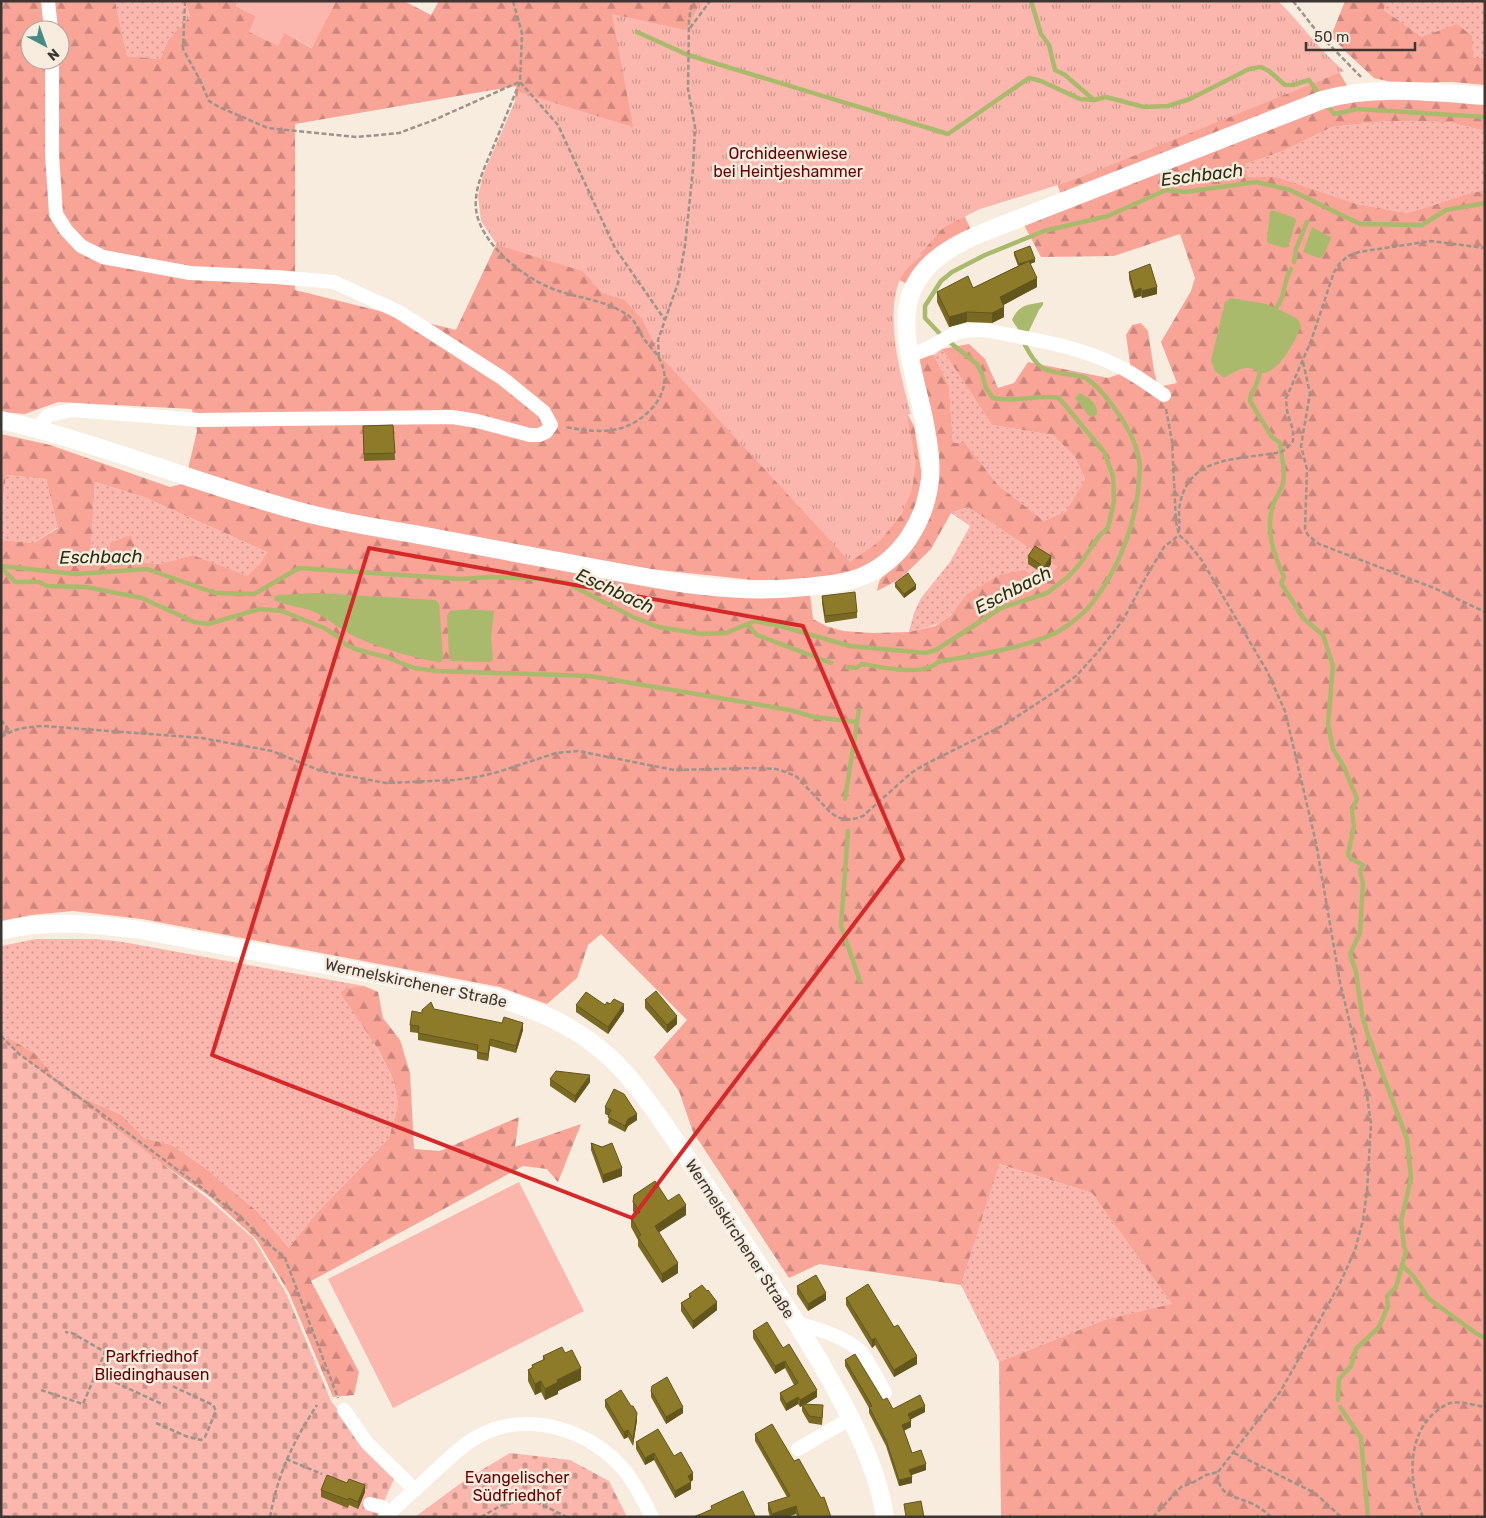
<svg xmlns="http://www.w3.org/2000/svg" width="1486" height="1518" viewBox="0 0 1486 1518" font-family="Rubik,sans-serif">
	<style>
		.grass { fill: url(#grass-dots) }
		.forest { fill: url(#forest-firs); fill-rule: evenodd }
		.cemetery { fill: url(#cemetery-stones) }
		.park { fill: url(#park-tufts) }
		.pitch { fill: #fbb7ad }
		.water { fill: #a9ba6d }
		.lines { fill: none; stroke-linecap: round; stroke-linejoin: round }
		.stream { stroke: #a9ba6d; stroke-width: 4.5 }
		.path { stroke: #9c948a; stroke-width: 2.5; stroke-dasharray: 5 2.5; stroke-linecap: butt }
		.minor { stroke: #fff; stroke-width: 14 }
		.major { stroke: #fff; stroke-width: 18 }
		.wall { fill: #796a23 }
		.shaded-wall { fill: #63561d }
		.building { fill: #8d7b29; stroke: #63561d }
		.marked { fill: none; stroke: #d62828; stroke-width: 4; stroke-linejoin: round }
		.labels { text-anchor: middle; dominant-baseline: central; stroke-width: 5; stroke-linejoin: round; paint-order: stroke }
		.park-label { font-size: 16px; fill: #670001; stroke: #f7ecde }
		.street-label { font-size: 16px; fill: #3b3631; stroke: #f7ecde }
		.water-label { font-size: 18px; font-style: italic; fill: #2a300f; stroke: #f7ecde }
	</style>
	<defs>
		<pattern id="grass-dots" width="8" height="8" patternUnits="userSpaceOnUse" patternTransform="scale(1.25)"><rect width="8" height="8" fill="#fbb7ad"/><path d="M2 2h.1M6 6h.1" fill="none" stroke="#cc968d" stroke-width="1.8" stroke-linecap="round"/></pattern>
		<pattern id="forest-firs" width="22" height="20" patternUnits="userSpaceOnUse" patternTransform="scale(1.25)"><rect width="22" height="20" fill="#f8a497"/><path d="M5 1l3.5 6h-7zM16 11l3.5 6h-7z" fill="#ca867c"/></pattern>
		<pattern id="cemetery-stones" width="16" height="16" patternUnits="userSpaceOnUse" patternTransform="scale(1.25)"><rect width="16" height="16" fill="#fbb7ad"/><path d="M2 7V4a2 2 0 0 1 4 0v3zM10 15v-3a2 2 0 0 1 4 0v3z" fill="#cc968d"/></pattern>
		<pattern id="park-tufts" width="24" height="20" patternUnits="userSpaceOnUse" patternTransform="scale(1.25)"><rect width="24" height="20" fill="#fbb7ad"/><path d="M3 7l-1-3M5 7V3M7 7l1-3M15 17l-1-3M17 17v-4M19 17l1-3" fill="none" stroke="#cc968d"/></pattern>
	</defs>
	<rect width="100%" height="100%" fill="#f7ecde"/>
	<g class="grass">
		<polygon points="115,1 185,1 190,16 168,40 160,59 127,56"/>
		<polygon points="1386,1 1485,1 1485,58 1473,58 1422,37 1384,10"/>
		<polygon points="1387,121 1449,122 1485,131 1485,190 1463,195 1428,207 1406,213 1357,204 1277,177 1248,177 1245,164 1283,151 1332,127"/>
		<polygon points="942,349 992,425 1053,435 1075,457 1085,479 1066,511 1044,521 998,485 965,443 953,444 949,386 934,355"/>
		<polygon points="6,475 46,479 58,527 34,543 1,540 1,516"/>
		<polygon points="95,482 144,497 267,552 259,565 248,577 193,555 159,564 141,562 131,535 109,565 90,564"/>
		<path d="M968,507L1057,567L1042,582L966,595C946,623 942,624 909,632L914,613L921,598L950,562L970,526L951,513Z"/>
		<polygon points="36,939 97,939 123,942 364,986 346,988 394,1081 398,1105 389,1138 313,1217 289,1248 257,1211 205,1168 172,1145 144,1138 122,1115 83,1098 53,1076 37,1055 9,1038 1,1040 1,946"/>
		<polygon points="998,1164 1092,1193 1173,1305 1104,1320 999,1362 961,1285"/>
	</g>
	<g class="forest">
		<path d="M1,1H115L127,56L160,59L168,40L190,16L185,1H238L236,6L256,16L250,32L285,33L311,48L336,1H404L431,15L439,1H721L877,167L898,397L914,426L922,476L915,507L900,537L881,556L861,568L841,575L798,580H753L650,569L508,544L358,516L292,502L188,469L197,431L192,409L58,402L25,414L1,412ZM30,30H60V60H30ZM516,86L508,219L456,330L295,290V124Z"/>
		<polygon points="1345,1 1386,1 1384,10 1422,37 1457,24 1472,36 1473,58 1485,58 1485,85 1453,82 1396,83 1374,78 1347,53 1331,36"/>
		<polygon points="1336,67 1348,87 1061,195 1054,175"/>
		<path d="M1390,98L1485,103V131L1449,122L1387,121L1332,127L1283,151L1245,164L1248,177H1277L1357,204L1406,213L1428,207L1463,195L1485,190V1517H1001L999,1362L1104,1320L1172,1304L1092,1193L999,1164L961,1285L819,1264L789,1278L693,1132L679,1091L654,1057L687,1020L601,934L588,945L577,978L547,1004L500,987L142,919L73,911L31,915L1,921V540L34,543L58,528L46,479L6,475L1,516V434L50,445L170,487L186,483L698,592C739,598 768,599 810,595L813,619L826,626L843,631L873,633L909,632L935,626L950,616L966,595L999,575L1024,570L1042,582L1057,567L968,507L951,513L931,549L900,579L877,591C878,588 878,583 880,580C883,576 890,571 894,568C903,560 911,552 917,542C956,482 934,421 918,357L934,355L949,386L953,443H965L998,485L1044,521L1066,511L1085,479L1075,457L1053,435L992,425L942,349L969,344L985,359L998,388L1014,383L1028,362L1108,378L1131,370L1126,335L1132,325L1141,323L1148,331L1154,371L1158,387L1177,383L1161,342L1191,291L1195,278L1180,234L1114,256L1041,257L1023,223L1333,103ZM95,482L144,497L267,552L259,565L247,576L193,555L159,564L141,562L131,535L110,543L109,565L90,564Z"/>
		<polygon points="962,211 971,230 907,284 889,275"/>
		<polygon points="364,986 378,992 383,1018 400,1040 410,1073 414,1149 440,1151 519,1117 515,1147 581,1124 558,1182 547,1169 523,1166 311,1281 359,1372 354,1395 333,1397 289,1293 257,1240 209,1196 1,1053 1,1040 9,1038 37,1055 53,1076 83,1098 122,1115 144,1138 172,1145 205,1168 257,1211 289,1248 313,1217 389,1138 398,1105 394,1081 378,1049 341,994 346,988"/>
	</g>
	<g class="cemetery">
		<polygon points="1,1040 207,1198 254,1239 287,1295 331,1401 366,1445 395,1477 377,1517 1,1517"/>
		<polygon points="510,1453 570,1460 609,1481 627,1517 415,1517 465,1480"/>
	</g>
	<path class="park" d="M701,1H1278C1301,23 1319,50 1344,71L1074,180L980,209L944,227L920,254L921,256C912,263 903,271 899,282C885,319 901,377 911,414L907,415L916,463L912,489L902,514L880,541L850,562L660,356L642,319L624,300L602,293L582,271L497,245L481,221L478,196L483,175L519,92L633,127L612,14L686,30Z"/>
	<g class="pitch">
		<polygon points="238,1 336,1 312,48 285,33 278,46 249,32 256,16 236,6"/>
		<polygon points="519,1182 584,1311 393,1408 328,1279"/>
	</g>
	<g class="water">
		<polygon points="1272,210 1295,218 1296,221 1288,247 1285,248 1268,243 1267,240 1270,212"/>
		<polygon points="1312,227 1330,237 1331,239 1322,258 1319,258 1303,252"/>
		<path d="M1231,298L1266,304L1276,308L1298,319L1301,326C1296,340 1278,376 1259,373C1256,372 1253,368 1249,368C1240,367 1231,374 1224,378L1215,371L1211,361L1225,302Z"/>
		<path d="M1043,302V305L1039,310L1028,333L1020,332L1012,320C1019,304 1028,305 1043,302Z"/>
		<path d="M1079,393C1088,396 1098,404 1097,414L1093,417L1089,416L1075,398Z"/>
		<path d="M315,593L435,600L439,603L443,658L441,662C425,662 367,644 352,635C338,628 326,617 312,611C299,606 286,606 274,600V597L278,595Z"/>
		<polygon points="468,609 494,611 491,638 493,658 491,662 450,661 449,654 447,616 450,611"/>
	</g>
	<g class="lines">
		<g class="stream">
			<polyline points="1031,1 1041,34 1049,45 1055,70 1065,75 1094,100"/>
			<polyline points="637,32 688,55 948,134 1029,78 1041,81 1080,99 1094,100 1106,97 1144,107 1168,106 1190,99 1249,69 1261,67 1269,71 1285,85 1293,85 1309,80 1319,94"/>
			<polyline points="1328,106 1334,114 1358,109 1485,117"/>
			<polyline points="1294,262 1296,249 1307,222"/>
			<path d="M1276,308C1287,295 1282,282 1291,269"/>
			<path d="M1260,373L1256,386L1251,394L1250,401L1272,437L1280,443C1281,455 1286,471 1283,483C1281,492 1274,499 1272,508C1266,532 1274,555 1284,577L1281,583L1303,618L1323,635L1333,666L1328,724L1333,749L1344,767L1357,799L1352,811L1354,826L1348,854L1351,859L1363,865L1360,871L1363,884L1360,933L1350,954L1356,972L1362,1015L1368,1035L1407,1139L1411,1178L1401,1221L1404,1246L1406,1251L1396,1287L1387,1296L1388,1306L1379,1327L1356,1349L1351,1366L1339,1379L1338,1400"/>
			<path d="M1,566L75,574L147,569L215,593L254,594L299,568L461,579L491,577L544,579L567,583L631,616L658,627L702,634L726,633L755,621L784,627L850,646L926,653L936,650L1001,608L1047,593L1068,577L1079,565L1100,535L1108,528L1114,501L1113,476L1104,452L1059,398C1038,394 1016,403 993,398L986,388L982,374L977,364L942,336L925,318V306L941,281L952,272L985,255L1044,231L1108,216L1166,190L1185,192L1256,182L1290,190L1360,224L1422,225L1446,210L1485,203"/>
			<polyline points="1,567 15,582 39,582 47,586 86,587 142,598 194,622 208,624 260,609 282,611 324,628 337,636 345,644 355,649 386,657 414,668 437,671 590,676 790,710 814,717 857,722"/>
			<polyline points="748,625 757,635 831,663"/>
			<path d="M847,667L856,668L862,664C881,667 924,677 938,662C974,655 1028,648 1059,631C1072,623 1084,614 1093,602C1119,568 1137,522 1139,479C1139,473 1141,466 1139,460C1136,442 1126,424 1115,409C1108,399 1098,386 1087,379C1083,376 1077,376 1073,375C1045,371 1039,372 1025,345"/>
			<polyline points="845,799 859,710"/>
			<polyline points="848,831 841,926 860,981"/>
			<polyline points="1402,1265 1414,1277 1429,1299 1477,1334 1485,1338"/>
			<polyline points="1340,1407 1361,1438 1368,1517"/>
		</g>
		<g class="path">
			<polyline points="185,1 183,49 200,80 209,101 219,107 268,128 357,137 399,133 434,120 519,82"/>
			<polyline points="513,1 522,33 520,82 558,125 615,248 665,320"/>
			<polyline points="1293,1 1318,33 1361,77"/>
			<polyline points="690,28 710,1"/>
			<path d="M520,82C511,103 503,124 494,145C484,170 468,197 480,224C492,253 530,282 559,291C582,299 610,301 630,317C636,322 639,332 644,339C649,346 656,352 660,360C673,385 657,409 635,422C614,435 588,431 565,427"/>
			<polyline points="659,357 658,340 678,283 685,246 693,169 695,127 688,89 689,20 692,1"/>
			<polyline points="1303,362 1310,393 1301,446 1307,469 1305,529 1308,535 1319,544 1434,588 1485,612"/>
			<path d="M1166,409L1172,441L1176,522L1179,535L1187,542L1201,559L1267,671L1285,711L1316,843L1340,982L1367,1095L1371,1124L1367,1191L1363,1220L1355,1250L1341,1281L1292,1371L1280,1392L1218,1472C1217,1496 1234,1496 1251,1503C1259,1507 1265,1511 1271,1517"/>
			<path d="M1179,531C1180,522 1178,512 1180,504C1189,454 1242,460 1281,452L1286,449L1293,441V430L1287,411L1286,398L1288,394L1311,341L1334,272L1340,263L1348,256L1359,252L1431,241L1485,248"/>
			<polyline points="1,720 10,731"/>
			<path d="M1,737C15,728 27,727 43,726L202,738L272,751L321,771L386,783L454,780L477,777L498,772L556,753L578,751L674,770L760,768L776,769L786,772L797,777L831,813C842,821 851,821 863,816L911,773L924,765L1004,725L1053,693L1076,676L1097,653L1123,620L1146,577L1164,547L1179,535"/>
			<polyline points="1,1036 19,1054 105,1116 241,1217 260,1237 285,1258 338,1398"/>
			<polyline points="95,1373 164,1405"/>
			<polyline points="41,1390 83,1404 105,1352 72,1333 65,1332"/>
			<polyline points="156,1423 188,1437 201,1440 205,1437 216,1411 213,1405 172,1386"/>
			<polyline points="1234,1453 1315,1493 1341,1517"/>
			<polyline points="286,1459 322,1474"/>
			<path d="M270,1517C278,1473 293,1442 317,1405"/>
			<polyline points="481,1517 500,1506 528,1498 567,1517"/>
			<polyline points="1153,1517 1181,1487 1194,1482 1206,1475 1218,1472"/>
			<path d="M1423,1517C1409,1486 1406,1439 1433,1414C1438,1410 1444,1405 1450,1403C1461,1401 1474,1405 1485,1407"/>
		</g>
		<g class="minor">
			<polyline points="48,1 51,30"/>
			<path d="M909,355C926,352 937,342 952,335C962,330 973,330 984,330C1029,339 1077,345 1118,366C1135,374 1149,385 1164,395"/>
			<polyline points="36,429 49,415 72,410 199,420 452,417 477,421 530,435 539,435 546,432 551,425 544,412 502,378 399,312 334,282 276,277 190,273 103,257 81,246 66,230 56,214 52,154 52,60"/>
			<path d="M796,1323C815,1328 847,1337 861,1352C871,1364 877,1379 885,1393"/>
			<polyline points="344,1410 367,1443 415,1490"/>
			<polyline points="798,1449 851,1418"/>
			<polyline points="370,1504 382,1507 388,1514"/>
			<path d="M385,1517C401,1502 417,1488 433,1473C447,1461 460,1446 477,1437C525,1409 591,1429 625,1471C636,1485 644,1501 652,1517"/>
		</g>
		<g class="major">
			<path d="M1,420C104,444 203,486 306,513C341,522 378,528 414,534C469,544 525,555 580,565C655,579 729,596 805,587C825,585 844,584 863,576C901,560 926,520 930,479C932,458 927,436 923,415C903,329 882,274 982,233L1322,100C1375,85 1430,92 1485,96"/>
			<path d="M1,931C47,919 93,924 140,930L495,997C533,1009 569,1023 600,1049C624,1068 641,1092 659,1117C680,1147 701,1178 721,1208C764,1273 809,1338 845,1407C863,1442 879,1478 885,1517"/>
		</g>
	</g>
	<g class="wall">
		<polygon points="1014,252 1035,262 1030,264 1037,287 1003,305 1004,317 992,323 967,322 949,327 937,302 937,292 973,288 1018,266 1014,255"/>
		<polygon points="1129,272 1157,294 1142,298 1141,296 1134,298 1129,279"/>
		<polygon points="393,425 395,460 364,461 363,426"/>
		<polygon points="1028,556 1051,564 1044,574 1028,564"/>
		<polygon points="895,583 916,589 904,598 895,587"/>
		<polygon points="822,596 857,612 857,618 825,623 822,603"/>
		<polygon points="645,1000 677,1024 667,1033 645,1008"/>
		<polygon points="576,1005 605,1005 624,1011 608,1034 576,1012"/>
		<polygon points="434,1009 523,1030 516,1053 490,1046 488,1061 477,1059 477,1051 418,1040 418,1033 410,1032 410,1025 422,1013"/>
		<polygon points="550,1079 590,1082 575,1103 550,1086"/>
		<polygon points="605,1107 637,1120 628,1126 625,1132 608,1123 609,1116 605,1114"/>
		<polygon points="591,1143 602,1147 622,1176 603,1183 591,1150"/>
		<polygon points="668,1201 686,1215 659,1232 678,1273 662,1283 638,1246 638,1240 631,1227 631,1218 635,1215 633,1211 633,1202"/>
		<polygon points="797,1286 826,1300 808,1311 797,1294"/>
		<polygon points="689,1294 717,1310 693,1329 681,1311 681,1303 689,1298"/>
		<polygon points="846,1298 894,1327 917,1364 894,1377 875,1345 872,1348 846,1305"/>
		<polygon points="753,1331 783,1348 817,1397 805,1404 823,1412 822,1425 809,1423 802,1411 802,1406 800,1407 798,1404 786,1411 780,1400 780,1393 794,1385 785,1368 775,1374 753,1338"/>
		<polygon points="565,1353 581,1380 558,1391 558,1394 545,1400 541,1392 535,1395 528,1381 528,1370 532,1368 532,1365 543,1360 543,1356"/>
		<polygon points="845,1360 883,1400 893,1409 925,1412 910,1419 911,1427 904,1431 912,1453 926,1470 911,1475 912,1483 899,1486 886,1446 869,1413 869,1408 845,1366"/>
		<polygon points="651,1391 683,1413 666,1424 651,1397"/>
		<polygon points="605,1400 631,1406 637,1420 633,1446 628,1437 624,1439 605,1407"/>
		<polygon points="755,1434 794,1461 831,1517 797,1517 796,1514 786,1517 770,1517 768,1510 768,1503 787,1497 755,1441"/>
		<polygon points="636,1442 674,1456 693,1480 691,1481 691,1489 675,1498 654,1460 645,1465 636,1449"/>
		<polygon points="321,1490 365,1492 358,1509 349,1505 348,1508 321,1497"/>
	</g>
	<g class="shaded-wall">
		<polygon points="1035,259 1035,262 1019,268 1019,264"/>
		<polygon points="1037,278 1037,287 1000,307 1000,297"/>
		<polygon points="1157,287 1157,294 1142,298 1142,291"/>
		<polygon points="1141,288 1141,296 1134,298 1134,291"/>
		<polygon points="1004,307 1004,317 992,323 992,313"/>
		<polygon points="967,312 967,322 949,327 949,317"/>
		<polygon points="1051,556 1051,564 1044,574 1044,567"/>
		<polygon points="916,585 916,589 904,598 904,594"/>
		<polygon points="624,1004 624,1011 608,1034 608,1027"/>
		<polygon points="677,1016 677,1024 667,1033 667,1025"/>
		<polygon points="523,1023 523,1030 516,1053 516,1046"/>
		<polygon points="490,1039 490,1046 488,1061 488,1054"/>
		<polygon points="590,1075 590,1082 575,1103 575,1096"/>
		<polygon points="637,1114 637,1120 628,1126 625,1132 625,1126 628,1119"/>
		<polygon points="622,1168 622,1176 603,1183 603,1175"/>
		<polygon points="686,1205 686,1215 655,1235 655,1226"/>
		<polygon points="678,1263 678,1273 662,1283 662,1274"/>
		<polygon points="826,1293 826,1300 808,1311 808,1304"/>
		<polygon points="717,1302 717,1310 693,1329 693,1321"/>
		<polygon points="875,1338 875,1345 872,1348 872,1340"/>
		<polygon points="917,1356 917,1364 894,1377 894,1370"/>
		<polygon points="785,1361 785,1368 775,1374 775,1366"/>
		<polygon points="581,1368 581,1380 558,1391 558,1394 545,1400 545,1389 557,1380"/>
		<polygon points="541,1381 541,1392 535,1395 535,1384"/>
		<polygon points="817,1390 817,1397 803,1406 802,1404 802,1406 800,1407 800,1400"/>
		<polygon points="798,1397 798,1404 786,1411 786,1404"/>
		<polygon points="925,1406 925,1412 908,1421 908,1414"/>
		<polygon points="683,1407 683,1413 666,1424 666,1417"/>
		<polygon points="637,1413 637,1420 633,1446 633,1439"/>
		<polygon points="911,1421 911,1427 902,1431 902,1425"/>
		<polygon points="628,1430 628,1437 624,1439 624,1432"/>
		<polygon points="654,1453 654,1460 645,1465 645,1458"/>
		<polygon points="926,1464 926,1470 909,1476 909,1470"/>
		<polygon points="693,1473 693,1480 688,1483 688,1476"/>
		<polygon points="912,1477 912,1483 899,1486 899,1480"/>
		<polygon points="691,1482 691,1489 675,1498 675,1491"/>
		<polygon points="365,1485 365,1492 358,1509 358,1502"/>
		<polygon points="796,1506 796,1514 786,1517 772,1517 772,1514"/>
	</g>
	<g class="building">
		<polygon points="1030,246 1035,259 1019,264 1014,252"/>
		<polygon points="1029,261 1037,278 1000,297 1004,307 992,313 967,312 949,317 937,292 968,276 973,288"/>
		<polygon points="1150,264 1157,287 1142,291 1141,288 1134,291 1129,272"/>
		<polygon points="393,425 395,453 364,454 363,426"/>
		<polygon points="1035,546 1051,556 1044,567 1028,556"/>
		<polygon points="908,573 916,585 904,594 895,583"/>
		<polygon points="855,592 857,612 825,616 822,596"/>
		<polygon points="656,991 677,1016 667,1025 645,1000"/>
		<polygon points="586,992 605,1005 607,1002 610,1004 614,999 624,1004 608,1027 576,1005"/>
		<polygon points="431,1002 434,1009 502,1023 504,1017 523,1023 516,1046 490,1039 488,1054 477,1052 478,1045 418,1033 419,1026 410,1025 412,1011 422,1013 422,1010"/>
		<polygon points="556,1071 590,1075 575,1096 550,1079"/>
		<polygon points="614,1089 624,1094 637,1114 628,1119 625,1126 608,1117 611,1110 605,1107"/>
		<polygon points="591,1143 602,1147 612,1143 622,1168 603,1175"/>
		<polygon points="655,1181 668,1201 679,1194 686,1205 655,1226 678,1263 662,1274 638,1237 641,1235 631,1218 640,1212 633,1202 634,1195"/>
		<polygon points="816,1275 826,1293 808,1304 797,1286"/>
		<polygon points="868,1284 894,1327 898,1325 917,1356 894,1370 875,1338 872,1340 846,1298"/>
		<polygon points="702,1285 707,1291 708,1290 717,1302 693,1321 681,1303 691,1297 689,1294"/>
		<polygon points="767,1322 783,1348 789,1344 817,1390 800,1400 798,1397 786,1404 780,1393 798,1383 785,1361 775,1366 753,1331"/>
		<polygon points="562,1347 565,1353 572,1350 581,1368 557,1380 558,1382 545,1389 541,1381 535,1384 528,1370 533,1367 532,1365 545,1359 543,1356"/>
		<polygon points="855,1354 883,1400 887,1398 893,1409 920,1395 925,1406 908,1414 911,1421 902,1425 912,1453 921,1450 926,1464 909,1470 912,1477 899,1480 886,1440 869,1407 872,1406 845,1360"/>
		<polygon points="667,1377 683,1407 666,1417 651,1391 652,1386"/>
		<polygon points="621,1390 631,1406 633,1406 637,1413 633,1439 628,1430 624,1432 605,1400"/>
		<polygon points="802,1404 823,1405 822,1418 809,1416"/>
		<polygon points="772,1424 794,1461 799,1459 821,1498 824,1497 831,1517 799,1517 796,1506 772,1514 768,1503 790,1496 755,1434"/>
		<polygon points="658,1429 674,1456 681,1452 693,1473 688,1476 691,1482 675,1491 654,1453 645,1458 636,1442"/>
		<polygon points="327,1475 347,1483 349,1479 365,1485 358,1502 349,1498 348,1500 321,1490"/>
		<polygon points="743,1491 755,1516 753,1517 693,1517 701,1514 712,1509 711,1506"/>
		<polygon points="921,1501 924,1517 906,1517 904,1504"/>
	</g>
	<path class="marked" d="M369,548L803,626L903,859L632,1218L212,1055Z"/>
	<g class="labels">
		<g class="park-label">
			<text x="788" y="153">Orchideenwiese<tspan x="788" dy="18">bei Heintjeshammer</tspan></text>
			<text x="152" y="1356">Parkfriedhof<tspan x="152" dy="18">Bliedinghausen</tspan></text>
			<text x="517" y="1477">Evangelischer<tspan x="517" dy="18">Südfriedhof</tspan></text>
		</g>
		<g class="street-label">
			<text transform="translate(416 983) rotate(12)">Wermelskirchener Straße</text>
			<text transform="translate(740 1239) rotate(57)">Wermelskirchener Straße</text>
		</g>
		<g class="water-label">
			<text transform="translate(1202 175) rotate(-7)">Eschbach</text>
			<text transform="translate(101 557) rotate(-1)">Eschbach</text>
			<text transform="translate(1013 590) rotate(-27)">Eschbach</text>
			<text transform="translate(615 591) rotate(25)">Eschbach</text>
		</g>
	</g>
	<rect width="1486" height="1518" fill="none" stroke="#3b3631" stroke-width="5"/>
	<g transform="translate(45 45) rotate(139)"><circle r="24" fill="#f7ecde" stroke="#aca399"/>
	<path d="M0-4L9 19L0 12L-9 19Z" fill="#468c85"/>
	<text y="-8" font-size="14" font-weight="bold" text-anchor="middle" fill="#3b3631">N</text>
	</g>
	<path d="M1306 42v8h109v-8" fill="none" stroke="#3b3631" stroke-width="2.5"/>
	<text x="1314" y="42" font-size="15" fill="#3b3631" stroke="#f7ecde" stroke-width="4" paint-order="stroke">50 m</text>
</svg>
